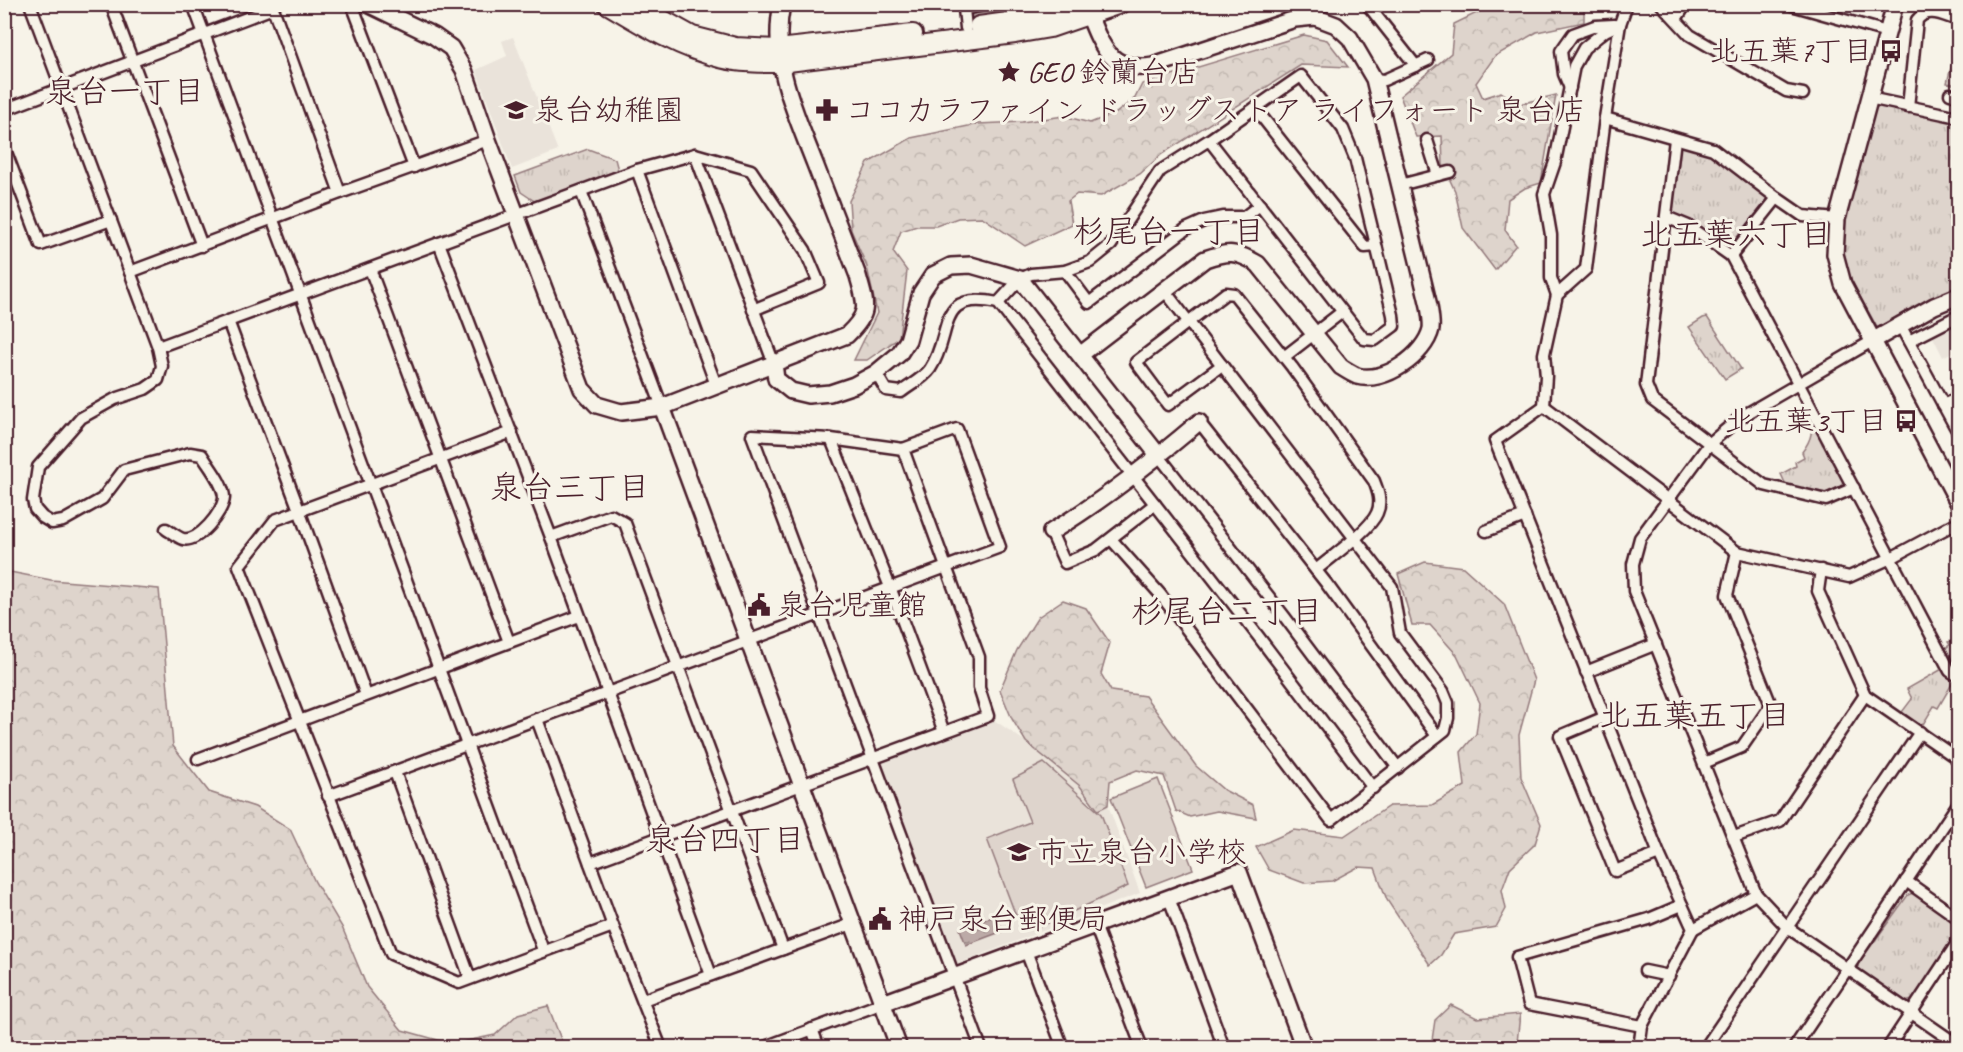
<svg xmlns="http://www.w3.org/2000/svg" width="1963" height="1052" viewBox="0 0 1963 1052" font-family="Caveat,'Klee One',sans-serif">
	<style>
		.built { fill: #eae3da }
		.green { fill: #ded4cc; stroke: #947a7c; stroke-width: 1.5 }
		.forest { fill: url(#forest-crowns); stroke: #947a7c; stroke-width: 1.5 }
		.park { fill: url(#park-tufts); stroke: #947a7c; stroke-width: 1.5 }
		.water { fill: url(#water-ripples); stroke: #8e7275; stroke-width: 1.5 }
		.lines { fill: none; stroke-linecap: round; stroke-linejoin: round }
		.river { stroke: #bcaaa7; stroke-width: 20 }
		.street-casing { stroke: #4a1f2b; stroke-width: 15 }
		.secondary-casing { stroke: #4a1f2b; stroke-width: 20 }
		.primary-casing { stroke: #4a1f2b; stroke-width: 22 }
		.street { stroke: #f7f3e8; stroke-width: 10 }
		.secondary { stroke: #f7f3e8; stroke-width: 15 }
		.primary { stroke: #f7f3e8; stroke-width: 18 }
		.labels { text-anchor: middle; dominant-baseline: central; stroke-width: 6; stroke-linejoin: round; paint-order: stroke }
		.poi-label { font-size: 30px; fill: #4a1f2b; stroke: #f7f3e8; text-anchor: start }
		.neighbourhood-label { font-size: 32px; fill: #4a1f2b; stroke: #f7f3e8 }
	</style>
	<defs>
		<pattern id="forest-crowns" width="20" height="18" patternUnits="userSpaceOnUse" patternTransform="scale(1.5)"><rect width="20" height="18" fill="#ded4cc"/><path d="M2 6a3 3 0 1 1 6 0M12 15a3 3 0 1 1 6 0" fill="none" stroke="#c0b6af"/></pattern>
		<pattern id="park-tufts" width="24" height="20" patternUnits="userSpaceOnUse" patternTransform="scale(1.5)"><rect width="24" height="20" fill="#ded4cc"/><path d="M3 7l-1-3M5 7V3M7 7l1-3M15 17l-1-3M17 17v-4M19 17l1-3" fill="none" stroke="#c0b6af"/></pattern>
		<pattern id="water-ripples" width="26" height="14" patternUnits="userSpaceOnUse" patternTransform="scale(1.5)"><rect width="26" height="14" fill="#bcaaa7"/><path d="M2 4q2-2 4 0t4 0M15 11q2-2 4 0t4 0" fill="none" stroke="#9b8a88"/></pattern>
	</defs>
	<rect width="100%" height="100%" fill="#f7f3e8"/>
	<filter id="ink" filterUnits="userSpaceOnUse"><feTurbulence type="fractalNoise" baseFrequency=".0167" numOctaves="2"/><feDisplacementMap in="SourceGraphic" scale="12" xChannelSelector="R" yChannelSelector="G"/><feConvolveMatrix kernelMatrix="1 2 1 2 8 2 1 2 1" color-interpolation-filters="sRGB"/></filter>
	<g filter="url(#ink)">
		<g class="built">
			<polygon points="513,37 558,151 512,169 476,70 507,56 502,41"/>
			<polygon points="1958,322 1958,349 1943,357 1932,335"/>
			<polygon points="994,720 1026,742 1080,786 1098,810 1108,805 1140,893 955,965 881,767 884,760"/>
		</g>
		<g class="green">
			<polygon points="1044,763 1101,814 1128,886 1033,930 1026,912 1016,916 987,839 1030,822 1013,779"/>
			<polygon points="1158,779 1193,869 1146,887 1111,798"/>
		</g>
		<g class="forest">
			<polygon points="1478,5 1584,5 1584,22 1537,32 1495,56 1476,83 1483,98 1501,92 1519,104 1556,95 1541,183 1525,188 1508,199 1505,230 1516,245 1495,270 1463,228 1455,191 1443,165 1442,136 1416,137 1400,96 1451,53 1454,24 1481,11"/>
			<polygon points="1304,35 1327,40 1348,67 1301,65 1162,154 1140,174 1101,196 1077,194 1068,201 1072,224 1025,246 982,217 958,218 936,226 917,226 901,231 893,252 907,271 899,338 867,360 854,360 877,313 867,267 851,230 849,201 868,163 911,138 978,124 1022,122 1064,116 1090,123 1116,113 1135,98 1142,84"/>
			<polygon points="1425,562 1463,567 1504,604 1534,680 1519,735 1521,777 1541,824 1535,844 1510,868 1502,890 1506,909 1496,927 1454,934 1441,955 1430,965 1387,900 1375,868 1358,867 1332,881 1304,883 1269,870 1256,847 1294,830 1344,836 1389,806 1432,805 1465,786 1461,752 1476,734 1480,703 1457,655 1430,625 1412,625 1398,574"/>
			<polygon points="5,571 51,580 159,589 173,746 209,792 255,807 290,829 315,882 342,927 367,987 402,1030 452,1044 495,1035 518,1014 548,1006 564,1047 5,1047"/>
			<polygon points="1063,600 1086,608 1110,643 1101,674 1111,691 1145,696 1196,766 1224,790 1253,805 1256,818 1217,811 1190,817 1176,811 1164,776 1137,770 1110,781 1108,805 1098,810 1080,786 1026,742 1012,719 1000,690 1017,650 1038,617"/>
			<polygon points="1451,1005 1477,1018 1520,1014 1517,1043 1530,1047 1431,1047 1435,1020"/>
		</g>
		<g class="park">
			<polygon points="1957,34 1958,35 1958,85 1947,83 1958,40"/>
			<polygon points="1874,103 1958,121 1958,289 1931,298 1878,329 1851,280 1842,247 1844,217"/>
			<polygon points="1685,144 1712,151 1768,195 1768,202 1735,246 1727,247 1691,221 1668,215 1678,148"/>
			<polygon points="588,149 615,159 618,170 536,202 521,192 515,176"/>
			<polygon points="1707,317 1741,369 1725,379 1689,327 1703,318"/>
			<path d="M1808,414H1810L1844,477L1842,485L1827,493L1786,485L1781,474L1796,466L1795,462L1804,457L1802,452C1812,439 1814,430 1808,414Z"/>
			<polygon points="1958,639 1958,669 1945,648 1950,645 1948,642"/>
			<polygon points="1944,668 1956,677 1938,708 1934,706 1922,726 1902,712 1912,699 1907,689"/>
			<polygon points="1915,892 1958,922 1958,932 1912,1000 1905,1002 1859,973 1858,964 1908,895"/>
		</g>
		<polygon class="water" points="997,915 1003,931 966,945 960,929"/>
		<g class="lines">
			<polyline class="river" points="976,11 1009,4"/>
			<g class="street-casing">
				<g id="street">
					<path d="M30,4L158,347L162,366L158,380L145,389L115,399L81,418L38,467L33,500L35,509L42,517L52,523L63,521L102,499L124,470L190,453L202,455C209,467 224,484 224,498C223,512 198,543 183,539C177,537 171,532 166,529"/>
					<polyline points="111,4 202,246"/>
					<polyline points="193,4 543,950"/>
					<polyline points="352,4 414,167"/>
					<polyline points="1315,4 1315,17"/>
					<polyline points="1367,4 1416,66"/>
					<polyline points="1661,4 1690,35 1786,91 1803,94"/>
					<polyline points="1788,4 1887,32"/>
					<polyline points="1676,19 1686,4"/>
					<polyline points="966,28 964,9 990,4"/>
					<polyline points="1374,79 1384,80 1428,60"/>
					<polyline points="1570,88 1564,74 1561,51 1573,34 1595,26 1614,25"/>
					<polyline points="1950,94 1958,96"/>
					<polyline points="1869,98 1958,117"/>
					<path d="M1908,107L1917,20C1928,6 1944,16 1958,20"/>
					<polyline points="1255,108 1365,247 1376,246"/>
					<polyline points="4,110 273,8 340,193"/>
					<polyline points="1605,118 1713,149 1777,198 1803,216 1837,219"/>
					<polyline points="1675,139 1646,385 1652,400 1764,485 1826,500 1854,488"/>
					<polyline points="1427,140 1438,175"/>
					<polyline points="4,147 41,245 111,220"/>
					<polyline points="695,154 774,364"/>
					<polyline points="637,170 716,385"/>
					<polyline points="1400,185 1450,172"/>
					<polyline points="581,191 662,407"/>
					<polyline points="1666,217 1688,226 1731,256 1950,671 1958,676"/>
					<polyline points="439,243 551,537 711,975"/>
					<polyline points="1731,256 1777,198"/>
					<polyline points="370,269 509,642"/>
					<polyline points="1065,271 1089,303 1186,229 1204,221 1223,217 1244,217 1260,205"/>
					<polyline points="130,272 340,193 488,140"/>
					<polyline points="1557,295 1551,278 1551,235 1544,194 1555,162 1574,66 1584,48 1605,31 1620,24"/>
					<polyline points="998,303 1020,279 1031,274 1065,271 1090,262 1111,245 1160,171 1209,140 1364,339 1375,340 1394,326 1393,315 1355,158 1343,129 1301,76 1209,140"/>
					<polyline points="228,321 299,510 366,695"/>
					<polyline points="1900,325 1958,432"/>
					<polyline points="1874,340 1741,417 1710,443 1640,538 1633,564 1634,591 1756,894 1787,927 1958,1045"/>
					<polyline points="1909,341 1958,316"/>
					<polyline points="158,347 637,170 695,154 751,170 805,250 819,283 753,310"/>
					<polyline points="1284,357 1342,312"/>
					<path d="M1222,365L1168,405L1136,362L1226,293L1234,294L1292,367L1374,481C1378,491 1382,502 1377,513C1370,530 1331,557 1316,570"/>
					<path d="M876,373L886,390L901,392C910,385 924,378 930,369C954,333 934,290 998,303L1258,636L1373,788"/>
					<polyline points="1943,405 1958,398"/>
					<polyline points="1544,406 1495,441 1659,854 1693,929 1642,1026 1639,1048"/>
					<polyline points="1544,406 1737,552 1849,577 1891,558 1958,522"/>
					<polyline points="1544,406 1546,376 1544,354 1557,295 1586,269 1605,118 1620,24 1627,4"/>
					<polyline points="1199,422 1326,583 1437,736"/>
					<polyline points="512,432 275,520 239,566 391,954 459,983 613,926"/>
					<polyline points="831,439 890,587 944,732"/>
					<polyline points="1159,456 1284,616 1398,768"/>
					<polyline points="1486,531 1525,516"/>
					<polyline points="1051,532 1065,563 1096,550 1155,504"/>
					<polyline points="551,537 611,515 625,523 783,949"/>
					<polyline points="1111,539 1160,594 1331,820 1445,730 1448,718 1448,703 1443,691 1400,633 1392,587 1165,291"/>
					<polyline points="1821,570 1818,591 1865,695 1958,759"/>
					<polyline points="1586,672 1656,644"/>
					<polyline points="1605,717 1560,736 1615,871 1659,854"/>
					<polyline points="537,719 613,926 661,1048"/>
					<polyline points="198,759 579,616"/>
					<polyline points="1704,763 1742,747 1771,705 1727,595 1737,552"/>
					<polyline points="395,772 470,978"/>
					<path d="M328,796C552,714 777,630 1000,547L957,429L903,449L831,439L752,435L981,1048"/>
					<polyline points="1734,837 1780,821 1865,695"/>
					<polyline points="590,863 988,716 979,688 979,657 903,449"/>
					<polyline points="1906,881 1958,918"/>
					<polyline points="1169,898 1224,1048"/>
					<polyline points="1095,925 1142,1048"/>
					<polyline points="1693,929 1756,894"/>
					<polyline points="1026,951 1063,1048"/>
					<polyline points="1645,971 1669,976"/>
					<polyline points="643,1000 852,924"/>
					<polyline points="1642,1026 1529,1004 1517,957 1649,919 1682,905"/>
					<polyline points="812,1029 819,1048"/>
					<polyline points="762,1048 883,1003"/>
					<polyline points="1705,1048 1920,732"/>
					<polyline points="1794,1048 1958,804"/>
					<polyline points="1888,1048 1958,942"/>
				</g>
			</g>
			<g class="secondary-casing">
				<g id="secondary">
					<path d="M368,4L434,36L451,48L464,70L488,140L582,389L597,405L621,412L662,407L847,335C871,312 866,305 858,276C844,239 829,201 815,164C795,112 770,61 782,4"/>
					<polyline points="1895,4 1837,219 1835,254 1843,284 1958,502"/>
					<polyline points="1874,340 1934,306 1958,296"/>
					<path d="M1080,355L1205,259C1228,251 1237,251 1258,264L1341,367C1346,370 1352,374 1357,376C1384,384 1425,355 1431,329C1432,322 1430,313 1429,306L1374,79L1350,38L1336,25L1315,17L1295,19L1153,66C1112,73 1102,48 1089,15"/>
					<polyline points="774,364 776,379 791,391 808,395 830,393 854,385 876,373 899,354 908,340 921,293 933,275 951,266 971,265 1020,279 1159,456"/>
					<polyline points="662,407 899,1048"/>
					<path d="M1051,532C1104,500 1152,462 1199,422"/>
					<polyline points="883,1003 1239,872 1304,1048"/>
				</g>
			</g>
			<g class="primary-casing">
				<g id="primary">
					<path d="M607,4C642,25 679,48 720,58C740,63 760,63 780,63L1015,34L1050,28L1120,4"/>
					<polyline points="634,4 692,36 735,47 778,49 913,34"/>
					<polyline points="979,26 1029,19 1080,4"/>
				</g>
			</g>
			<use href="#street" class="street"/>
			<use href="#secondary" class="secondary"/>
			<use href="#primary" class="primary"/>
		</g>
	</g>
	<defs>
		<g id="bus-bare" transform="scale(1.8)"><path d="M-5-6H5V4H4V6H2V4H-2V6H-4V4H-5ZM-3.5-4V0h7V-4ZM-3.5 1.2v1.5H-2V1.2ZM2 1.2v1.5H3.5V1.2Z" fill="#4a1f2b" stroke="#f7f3e8" stroke-width="2.5" paint-order="stroke"/></g>
		<g id="sight-bare" transform="scale(1.8)"><path d="M0-6L1.8-2.2L6-1.7L2.9 1.2L3.7 5.4L0 3.3L-3.7 5.4L-2.9 1.2L-6-1.7L-1.8-2.2Z" fill="#4a1f2b" stroke="#f7f3e8" stroke-width="2.5" paint-order="stroke"/></g>
		<g id="school-bare" transform="scale(1.8)"><path d="M0-5L7-2L0 1L-7-2ZM-4 1L0 2.5L4 1V4Q0 6-4 4Z" fill="#4a1f2b" stroke="#f7f3e8" stroke-width="2.5" paint-order="stroke"/></g>
		<g id="pharmacy-bare" transform="scale(1.8)"><path d="M-2-6h4v4h4v4h-4v4h-4v-4h-4v-4h4Z" fill="#4a1f2b" stroke="#f7f3e8" stroke-width="2.5" paint-order="stroke"/></g>
		<g id="civic-bare" transform="scale(1.8)"><path d="M-.6-6.5H3V-4.5H.6V-3L4-1V1h2V6H-6V1h2V-1L-.6-3ZM-1.2 2.5V6h2.4V2.5Z" fill="#4a1f2b" stroke="#f7f3e8" stroke-width="2.5" paint-order="stroke"/></g>
	</defs>
	<g fill-rule="evenodd">
		<use href="#bus-bare" x="1891" y="51"/>
		<use href="#sight-bare" x="1009" y="72"/>
		<use href="#school-bare" x="516" y="110"/>
		<use href="#pharmacy-bare" x="827" y="110"/>
		<use href="#bus-bare" x="1906" y="421"/>
		<use href="#civic-bare" x="759" y="605"/>
		<use href="#school-bare" x="1019" y="852"/>
		<use href="#civic-bare" x="880" y="919"/>
	</g>
	<g class="labels">
		<g class="poi-label">
			<text x="1873" y="51" text-anchor="end">北五葉7丁目</text>
			<text x="1027" y="72">GEO 鈴蘭台店</text>
			<text x="534" y="110">泉台幼稚園</text>
			<text x="845" y="110">ココカラファイン ドラッグストア ライフォート 泉台店</text>
			<text x="1888" y="421" text-anchor="end">北五葉3丁目</text>
			<text x="777" y="605">泉台児童館</text>
			<text x="1037" y="852">市立泉台小学校</text>
			<text x="898" y="919">神戸泉台郵便局</text>
		</g>
		<g class="neighbourhood-label">
			<text x="125" y="91">泉台一丁目</text>
			<text x="1169" y="231">杉尾台一丁目</text>
			<text x="1736" y="234">北五葉六丁目</text>
			<text x="570" y="487">泉台三丁目</text>
			<text x="1227" y="611">杉尾台二丁目</text>
			<text x="1695" y="715">北五葉五丁目</text>
			<text x="725" y="839">泉台四丁目</text>
		</g>
	</g>
	<rect width="1963" height="1052" fill="none" stroke="#f7f3e8" stroke-width="24"/>
	<rect x="12" y="12" width="1939" height="1028" fill="none" stroke="#4a1f2b" stroke-width="2" filter="url(#ink)"/>
</svg>
